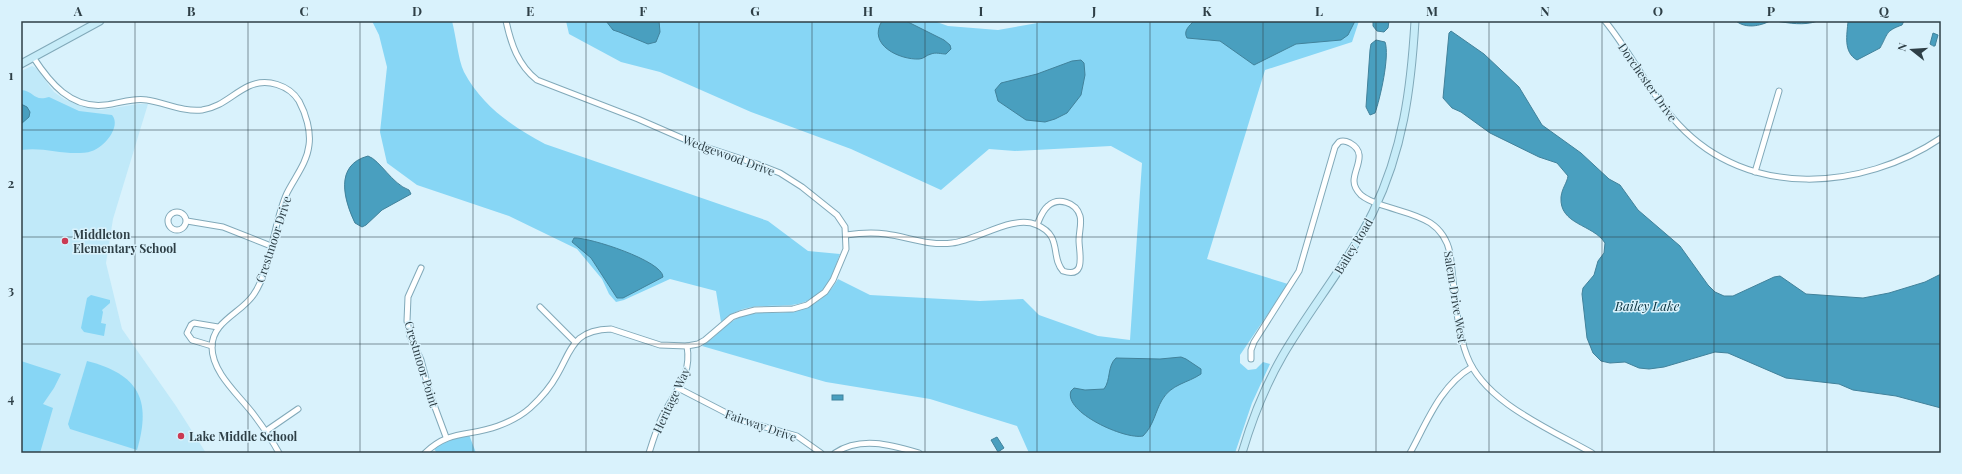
<svg xmlns="http://www.w3.org/2000/svg" width="1962" height="474" viewBox="0 0 1962 474" font-family="'Playfair Display',serif">
	<style>
		.built { fill: #c0e9f9 }
		.green { fill: #87d6f5 }
		.water { fill: #499fbf; stroke: #41829b }
		.lines { fill: none; stroke-linecap: round; stroke-linejoin: round }
		.street-casing { stroke: #81a9b9; stroke-width: 7 }
		.secondary-casing { stroke: #81a9b9; stroke-width: 9 }
		.street { stroke: #fff; stroke-width: 5 }
		.secondary { stroke: #c7ecf8; stroke-width: 7 }
		.grid { fill: none; stroke: #2e3f46; stroke-width: 1; stroke-opacity: 0.55 }
		.poi-dot { fill: #ca3a53; stroke: #d9f2fc; stroke-width: 1.5 }
		.labels { text-anchor: middle; dominant-baseline: central; stroke-width: 3; stroke-linejoin: round; paint-order: stroke }
		.street-label { font-size: 12px; fill: #2e3f46; stroke: #d9f2fc }
		.poi-label { font-size: 12px; font-weight: bold; fill: #2e3f46; stroke: #d9f2fc; text-anchor: start }
		.water-label { font-size: 13px; font-style: italic; fill: #09323f; stroke: #d9f2fc }
		.neatline { fill: none; stroke: #2e3f46; stroke-width: 1.5 }
		.grid-label { font-size: 13px; text-anchor: middle; font-weight: bold; fill: #2e3f46 }
	</style>
	<rect width="100%" height="100%" fill="#d9f2fc"/>
	<polygon class="built" points="32,66 36,68 54,92 64,99 79,105 101,110 138,104 148,104 113,219 106,263 122,329 176,406 206,453 21,453 21,71"/>
	<g class="green">
		<path d="M372,21H452C456,36 458,59 464,72C482,106 513,127 545,144L768,221L808,251L840,254C836,264 833,275 828,283C808,313 780,303 752,307C740,309 730,314 721,322L716,291L670,279L624,300L616,302L609,294L602,279L577,249L509,216L417,185L387,163L380,132L387,67L379,35Z"/>
		<path d="M566,21H934L948,26L998,30L1049,21H1359L1352,42L1265,70L1207,259L1288,284L1240,355V363L1248,370L1256,369L1263,362L1270,364L1252,403L1235,453H1029L1017,426L930,399L826,382L702,346C717,337 727,321 743,316C753,312 764,313 774,313C802,313 823,304 838,279L870,295L980,301L1023,299L1039,315L1098,336L1130,340L1142,163L1111,146L1015,151L989,149L941,190L851,149L751,112L660,72L621,62L569,34Z"/>
		<path d="M21,90C35,91 33,102 49,97L79,111L112,115C122,127 103,148 92,151C87,153 81,153 76,153C58,153 40,147 21,150Z"/>
		<polygon points="91,295 110,300 110,303 102,310 103,312 101,323 106,324 104,336 84,332 81,328 87,298"/>
		<polygon points="21,361 61,374 54,388 43,404 53,408 40,453 21,453"/>
		<path d="M87,361C138,374 152,399 137,450L70,429L68,424Z"/>
		<polygon points="468,432 476,453 437,453 432,446"/>
	</g>
	<g class="water">
		<polygon points="606,21 659,21 660,32 656,42 648,44 619,32 613,30"/>
		<path d="M882,21H906L944,40L950,45L951,49L946,54C941,54 936,52 931,54C926,55 924,59 919,59C900,60 867,45 882,21Z"/>
		<path d="M1194,21H1355L1348,35L1341,40L1296,44L1254,65L1220,41L1187,38C1183,31 1189,26 1194,21Z"/>
		<polygon points="1373,21 1389,21 1388,28 1384,32 1377,31 1373,26"/>
		<path d="M1736,21H1770C1760,26 1746,29 1736,21Z"/>
		<path d="M1775,21H1818C1803,26 1790,23 1775,21Z"/>
		<path d="M1848,21H1904L1902,25C1885,31 1888,34 1880,48L1857,60C1843,52 1847,35 1848,21Z"/>
		<path d="M1451,31L1484,54L1519,87L1542,125L1581,153L1609,179L1620,185L1638,210L1680,246L1708,285L1715,292L1724,296H1733L1774,277L1780,276L1806,294L1863,298L1889,293L1925,282L1941,274V408L1896,396L1853,390L1839,384L1786,378L1728,353L1715,352L1664,367L1649,369L1639,368L1625,362L1610,363L1601,361L1593,353L1587,338L1582,294L1583,288L1594,275L1598,261L1604,253L1605,243C1593,224 1559,225 1561,197C1562,188 1567,183 1568,176L1557,163L1539,157L1490,133L1461,112L1452,108L1443,98L1449,33Z"/>
		<polygon points="1933,33 1938,35 1935,46 1933,46 1930,44"/>
		<path d="M1376,40L1385,42C1390,56 1380,99 1375,113L1370,115L1366,107L1370,50L1371,44Z"/>
		<polygon points="1081,60 1084,63 1085,75 1081,95 1067,113 1055,119 1045,122 1026,120 998,101 995,90 1001,83 1037,74 1072,61"/>
		<polygon points="21,104 27,107 30,112 29,117 21,124"/>
		<path d="M368,156C380,160 392,184 409,190L411,194L382,210L366,225L362,227L355,223C344,200 334,165 368,156Z"/>
		<path d="M574,238C589,237 663,261 663,277L623,298H617L591,258L572,242Z"/>
		<path d="M1181,357L1186,359L1201,369V374C1188,383 1171,384 1162,400C1155,412 1154,425 1143,436C1125,440 1063,412 1071,391L1074,388L1085,390L1104,389C1111,380 1107,366 1116,358L1160,359Z"/>
		<rect x="832" y="395" width="11" height="5"/>
		<polygon points="997,437 1004,448 998,452 991,440"/>
	</g>
	<g class="lines">
		<g class="street-casing">
			<g id="street">
				<path d="M1605,21C1632,54 1650,94 1679,125C1748,199 1862,191 1941,138"/>
				<path d="M33,57C50,83 71,109 105,105C119,104 133,97 147,100C166,103 183,112 202,110C222,107 232,94 249,86C267,78 289,85 299,101C306,114 311,131 309,145C307,163 295,177 287,193C273,223 272,267 254,294C242,313 212,321 212,347C212,373 239,395 254,415C263,427 272,440 279,453"/>
				<polyline points="1755,172 1779,91"/>
				<circle cx="177" cy="221" r="9"/>
				<polyline points="187,221 223,227 271,246"/>
				<path d="M846,235C859,233 873,232 886,234C908,237 929,246 952,243C978,240 1013,214 1037,225C1063,236 1050,257 1063,271C1087,279 1079,253 1079,240C1079,232 1082,223 1080,216C1076,202 1058,197 1048,206C1042,211 1040,218 1037,225"/>
				<polyline points="421,268 408,297 407,321 410,336 421,360 430,394 446,437"/>
				<polyline points="540,307 575,342"/>
				<polyline points="212,346 192,340 187,333 191,325 194,323 218,327"/>
				<path d="M1251,359V350L1254,342L1299,271L1335,147L1339,142C1343,140 1346,141 1350,143C1368,153 1354,168 1354,181C1354,187 1357,191 1361,195C1366,199 1373,202 1379,204C1409,215 1442,216 1450,253C1454,283 1456,328 1467,356C1484,402 1550,429 1592,453"/>
				<polyline points="678,388 740,420 797,436 821,453"/>
				<polyline points="266,431 298,409"/>
				<path d="M425,453C450,429 469,437 498,426C509,422 521,416 530,408C541,398 550,388 557,375C572,349 573,330 611,329L660,345L687,346L698,344L705,340L732,317L740,314L755,310L793,309L807,305L825,292L833,280L846,249L845,227L837,215L802,187L780,173L757,164L693,143L638,119L537,80C518,65 511,44 506,21"/>
				<path d="M649,453C653,440 657,427 663,415C676,390 692,375 687,346"/>
				<path d="M835,453C861,436 891,445 919,453"/>
				<path d="M1410,453C1427,422 1440,386 1472,367"/>
			</g>
		</g>
		<g class="secondary-casing">
			<g id="secondary">
				<polyline points="21,64 100,21"/>
				<path d="M1242,453C1252,419 1265,386 1283,355C1311,307 1348,263 1373,212C1403,150 1411,89 1415,21"/>
			</g>
		</g>
		<use href="#street" class="street"/>
		<use href="#secondary" class="secondary"/>
	</g>
	<path class="grid" d="M135,21V453M248,21V453M360,21V453M473,21V453M586,21V453M699,21V453M812,21V453M925,21V453M1037,21V453M1150,21V453M1263,21V453M1376,21V453M1489,21V453M1602,21V453M1714,21V453M1827,21V453M21,130H1941M21,237H1941M21,344H1941"/>
	<g class="poi-dot">
		<circle cx="65" cy="241" r="4"/>
		<circle cx="181" cy="436" r="4"/>
	</g>
	<g class="labels">
		<g class="street-label">
			<text transform="translate(1648 82) rotate(55)">Dorchester Drive</text>
			<text transform="translate(729 155) rotate(20)">Wedgewood Drive</text>
			<text transform="translate(273 239) rotate(-72)">Crestmoor Drive</text>
			<text transform="translate(1353 246) rotate(-59)">Bailey Road</text>
			<text transform="translate(1456 297) rotate(81)">Salem Drive West</text>
			<text transform="translate(422 364) rotate(73)">Crestmoor Point</text>
			<text transform="translate(671 400) rotate(-65)">Heritage Way</text>
			<text transform="translate(761 425) rotate(19)">Fairway Drive</text>
		</g>
		<g class="poi-label">
			<text x="73" y="234">Middleton<tspan x="73" dy="14">Elementary School</tspan></text>
			<text x="189" y="436">Lake Middle School</text>
		</g>
		<g class="water-label">
			<text x="1647" y="305">Bailey Lake</text>
		</g>
	</g>
	<rect width="1962" height="474" fill="none" stroke="#d9f2fc" stroke-width="44"/>
	<g transform="translate(1912 50) rotate(287)" stroke="#d9f2fc" stroke-width="3" paint-order="stroke">
	<path d="M0-3L7 15L0 10L-7 15Z" fill="#2e3f46"/>
	<text y="-6" font-size="11" font-weight="bold" text-anchor="middle" fill="#2e3f46">N</text>
	</g>
	<rect x="22" y="22" width="1918" height="430" class="neatline"/>
	<g class="grid-label">
		<text x="78" y="16">A</text>
		<text x="191" y="16">B</text>
		<text x="304" y="16">C</text>
		<text x="417" y="16">D</text>
		<text x="530" y="16">E</text>
		<text x="643" y="16">F</text>
		<text x="755" y="16">G</text>
		<text x="868" y="16">H</text>
		<text x="981" y="16">I</text>
		<text x="1094" y="16">J</text>
		<text x="1207" y="16">K</text>
		<text x="1319" y="16">L</text>
		<text x="1432" y="16">M</text>
		<text x="1545" y="16">N</text>
		<text x="1658" y="16">O</text>
		<text x="1771" y="16">P</text>
		<text x="1884" y="16">Q</text>
		<text x="11" y="80">1</text>
		<text x="11" y="188">2</text>
		<text x="11" y="295">3</text>
		<text x="11" y="403">4</text>
	</g>
</svg>
